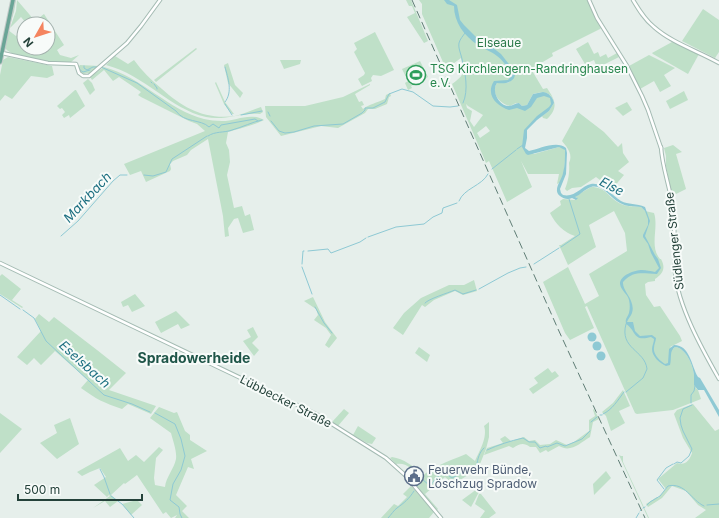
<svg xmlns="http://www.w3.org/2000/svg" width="719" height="518" viewBox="0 0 719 518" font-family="Inter,sans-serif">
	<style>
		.green { fill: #bfe0c8; fill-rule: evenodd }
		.water { fill: #8ec9d4 }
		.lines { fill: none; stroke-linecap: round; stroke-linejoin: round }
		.stream { stroke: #8ec9d4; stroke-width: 1 }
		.secondary-casing { stroke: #a4bbb3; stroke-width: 4.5 }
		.primary-casing { stroke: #c2cac8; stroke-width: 5.5 }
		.secondary { stroke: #fff; stroke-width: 2.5 }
		.primary { stroke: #6aa596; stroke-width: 3.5 }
		.rail { stroke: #5f7d75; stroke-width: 1; stroke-dasharray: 8 4; stroke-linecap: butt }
		.labels { text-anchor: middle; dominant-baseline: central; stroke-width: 4; stroke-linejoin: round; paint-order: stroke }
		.park-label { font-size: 12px; fill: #2d7a4b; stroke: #f7fbf9 }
		.leisure-label { font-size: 12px; fill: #27864d; stroke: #f7fbf9; text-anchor: start }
		.street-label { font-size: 12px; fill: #24423a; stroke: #f7fbf9 }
		.service-label { font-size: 12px; fill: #4e5e75; stroke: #f7fbf9; text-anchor: start }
		.water-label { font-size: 13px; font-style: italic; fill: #1c6f80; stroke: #f7fbf9 }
		.quarter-label { font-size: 14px; font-weight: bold; fill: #1f5548; stroke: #f7fbf9 }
	</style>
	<rect width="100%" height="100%" fill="#e6efeb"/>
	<g class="green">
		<path d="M14,0H16L14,12L8,30L16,36L24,29V48H48V24H27L21,17L10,28L16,11L17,0L35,21L44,14L64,45L57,50L60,55L71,58L79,55L70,63C56,62 14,60 5,48Z"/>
		<polygon points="406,0 411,0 428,41 424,43 407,17 415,13 412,6 409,6"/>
		<path d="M419,0H587L601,28L600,29L552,53L553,56L531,69L543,89L547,88C555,100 559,107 547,119L543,118L542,116L549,111L554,103C552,92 543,91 533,94L527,105L522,106L519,103H516L510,106C500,104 490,93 497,83H508L512,80L495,83L494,85C493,94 497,106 508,108C514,109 518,106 524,109L529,105L536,95L547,94L550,97L553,102C551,108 548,110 543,113C529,124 522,132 524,150L527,152H531L534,154L559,147C562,148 564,148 565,150C566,155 564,176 562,180C560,183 560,182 557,184L559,174H528L521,161L532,187L507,202L489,161L486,163L452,84C465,75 464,73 461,58L446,69L422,14V4ZM466,104L468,106L483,115L474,127L470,121L472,111L467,108ZM486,126L490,131L480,138L477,133Z"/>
		<polygon points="703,9 719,20 719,52 715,58 682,41"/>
		<polygon points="375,32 394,70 381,76 373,75 371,78 372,81 362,86 358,79 364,75 365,73 354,52 357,49 354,43"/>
		<polygon points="588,42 594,54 598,52 600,57 606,54 608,58 617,53 619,57 581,76 580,73 596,65 594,60 585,64 576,49"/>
		<polygon points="672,42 699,54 688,74 653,54 652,53"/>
		<polygon points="196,48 197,49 156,82 154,80"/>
		<polygon points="649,55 675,68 664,75 671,86 660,92 654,81 640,89 629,66"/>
		<path d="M115,56L128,64L134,60C142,71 151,80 162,89C183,108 205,120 235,116C244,114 252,110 261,107L263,112L260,114C242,112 225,121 206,117C170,109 145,75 106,65Z"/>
		<polygon points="8,57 52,66 54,75 47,78 31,76 13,98 12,99 5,95 0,101 0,75 3,60"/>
		<polygon points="280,60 301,60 300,64 284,69"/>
		<polygon points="420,61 428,77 411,86 412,88 408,90 405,83 408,81 402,69"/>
		<polygon points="228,63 235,85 243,93 240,98 228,83 224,65"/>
		<polygon points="80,65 99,66 90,74 87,73 84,74 79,71 78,67"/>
		<path d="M104,67C142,77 168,110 204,119C209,120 216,121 222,121C236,121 250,112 264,120C260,123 235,130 228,132L226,143L229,150L230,162L227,175L234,208L242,206L245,216L250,214L254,230L243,233L238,218L234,219L228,228L229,236L225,237L223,216L208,139L191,150L187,155L173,161L170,164L171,169L170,171L146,182L141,171L130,175L124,164L205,131L197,124L189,121L141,97L138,95L141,92L119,77L113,81L104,70L92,80L90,77Z"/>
		<polygon points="88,79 92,83 95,90 90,95 83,83"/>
		<polygon points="216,82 225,102 234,114 232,114 224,104 215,83"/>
		<path d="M370,84V85L355,94L359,102L362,101L364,105L361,106L363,109C369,104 377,103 385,99L386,95L390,93L391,96L389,97L387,104L375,109H368L365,113L338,128L321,126L281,136L266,117L265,106H305L343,97Z"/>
		<polygon points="75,90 76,90 85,106 70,118 69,115 64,118 62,115 65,112 62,108 60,109 57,106"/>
		<polygon points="684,91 688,100 670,109 666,101"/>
		<polygon points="627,102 632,110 623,116 615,108"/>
		<path d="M578,112L604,132L618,147L622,143L623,153L629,162L618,171L624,175L612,189L596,177L581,187L572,188L567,191L565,189C568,182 570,172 569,163C573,155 568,148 562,141Z"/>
		<polygon points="673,145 682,152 676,154 686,189 672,196 666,166 666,156 664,148"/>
		<path d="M591,187C606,187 608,197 619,203C626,207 633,206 641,207L645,211L654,213C659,228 649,246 660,259H661C666,268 663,274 655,279V281L648,282L645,284L646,295L654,307L660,306L680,336L682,341L670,347L673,349L675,347C686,348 693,365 694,375C695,382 693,386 698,390L701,399L673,410L637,414L635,413L587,306L585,307L594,328L570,340L565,333L543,282L568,267L585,304L599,296L589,274L627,251L625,233L614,211L589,225L596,247L568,265L559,245H561L575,236C564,233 555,223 550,213L561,205L560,201L563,199L575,200L577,197H574Z"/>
		<polygon points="2,274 21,289 12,300 23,307 22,308 0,294 0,276"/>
		<polygon points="474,280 477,291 463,295 455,291 434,300 425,307 422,305 403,335 393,328 404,313 421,298 449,285 464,285"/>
		<polygon points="135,294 145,306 132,312 128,305 123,307 121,302"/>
		<polygon points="313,297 325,322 337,338 329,348 325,345 331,335 326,328 314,320 318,315 316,309 304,301"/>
		<polygon points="176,311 190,325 181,329 178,324 161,333 155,322"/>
		<path d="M39,314L49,322L54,317L97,350L126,373L109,390L156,406L151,414L128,404L122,409C104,403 96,399 81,388L88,380L55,351L41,365L34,358L27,365L17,357L41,331L35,319Z"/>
		<polygon points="253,327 258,337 252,343 259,350 254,356 243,341 251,337 247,330"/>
		<polygon points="419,347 430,355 427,362 415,353"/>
		<polygon points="548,368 552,373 555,371 559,376 533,394 529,389 538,383 534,378"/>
		<polygon points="623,390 630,406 619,411 625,423 611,431 606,416 602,412 613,403"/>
		<path d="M693,404L715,431L719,429V518H695L706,510L698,505L686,491L672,486L662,498L648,507L646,504L657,497L658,498L666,489L658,479L677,463C685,466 690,460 692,453L683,438L674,414L677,410Z"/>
		<path d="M159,407L174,413L177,412L185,431L190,435V440L207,451L191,459L194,469L188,467L176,495L187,506L182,511L189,518H175L177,515L171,518L166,512L163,514L137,475L125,484L124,483L111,495L118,501L110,507L105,501L93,508L110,496L109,495L107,497L94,485L106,477L100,468L90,472L82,476L77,472L120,448L128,461L136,455L144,462L159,447L163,450L156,458L154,478L155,485L165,487C166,477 174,469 176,459C177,451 173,441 171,433L150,418Z"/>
		<polygon points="344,409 349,413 338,426 332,422"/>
		<path d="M594,409L599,419L593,422L590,437C580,443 571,453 559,446L548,452L546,450L540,453L536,447H530C523,442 520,444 513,448L509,446L484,455L487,448L503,443L500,439L505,436L511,441L524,437L529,441L535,440L540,445L550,444L556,440L567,445L574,442L589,431V420L595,416L593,410Z"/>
		<polygon points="0,413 22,429 0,453"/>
		<polygon points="70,418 79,444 57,459 40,443 57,433 54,425"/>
		<path d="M489,422V437L486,449L478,469L460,480L451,482L445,477L425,494L438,509L437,510L414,484C427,468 447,462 466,454L475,461C479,452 488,437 484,426Z"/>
		<polygon points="358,426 376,438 372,444 367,443 353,435"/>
		<polygon points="619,455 621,456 623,456 623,462 649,518 648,518"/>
		<path d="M392,457C404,459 413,466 422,473L419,475C412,469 406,462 396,464L390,458Z"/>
		<polygon points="606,471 611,478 594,495 593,484"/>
		<polygon points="411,486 434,512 429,518 381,518 394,504 398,506 407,497 403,494"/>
		<polygon points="477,489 479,492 471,507 462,500"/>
		<polygon points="479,494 481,494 496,513 489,518 480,518 485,511 475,504"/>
		<polygon points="137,500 142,505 131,515 122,504"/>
	</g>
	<g class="water">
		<path d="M444,0H449L457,5L460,20L464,25L482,43L488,44L501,54L515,72C516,83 505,84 497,83C491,91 499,106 509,106C513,106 515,103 519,103L522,106L527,105L533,94L543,92C549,93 553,97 554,103L549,111L537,120L527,130V138L525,148L529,151C539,149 557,140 566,148L567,153L566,174L560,189L561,193L563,195C575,198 581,186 591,184C603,182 612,196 621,201C628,205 637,203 645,207L650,221L645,236L655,255L658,259L661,268L657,274C643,274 634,270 623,282C622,291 636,300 632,313C631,316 628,319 627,322H633L635,331L640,336L652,335L656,338C656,341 654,344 654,348C653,354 660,361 665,364L668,363L669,349L674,345C690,345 691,365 698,377L700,378L719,410V417L704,390H698L694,385C694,382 694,378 694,375C693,365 686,348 675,347C669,351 672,358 670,365L666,366C660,363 652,357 652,349C652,346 654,342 654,339L651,337C632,342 637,331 626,324C625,319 627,318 629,313C630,309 630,304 629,300C628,294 621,291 620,284C620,275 635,270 642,270C646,270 651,271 655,272L659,268L651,253L648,244L643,237V235L648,225V219L645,211L641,207C633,206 627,207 620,203C610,198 603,184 591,187C585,189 580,195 575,197L578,198L576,200L572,198C568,200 564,199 560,196C552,190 562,180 563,173C565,166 565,158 565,150L559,147L528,155L526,154L522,147L524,130L537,116L549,107L551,104L550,98L544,96L537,98L531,107L525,111L517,108L509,110C497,106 485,95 494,81L508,80L512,75V72C506,67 503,60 497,56C491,51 484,49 478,45C464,36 454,22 454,6L447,4Z"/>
		<circle cx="592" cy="337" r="4.5"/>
		<circle cx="597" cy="346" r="4.5"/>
		<circle cx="601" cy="356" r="4.5"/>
	</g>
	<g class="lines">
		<g class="stream">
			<polyline points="84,66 84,68 87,70 93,67 98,67"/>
			<path d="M101,67L137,83L176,111C184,123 201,119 209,127L213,124L219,128L221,125L255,119L258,121"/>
			<path d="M225,67C228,78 233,92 225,102"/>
			<polyline points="79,68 80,70 83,72 90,70"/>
			<polyline points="151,82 152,83"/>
			<polyline points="154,84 157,88 157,89"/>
			<path d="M463,103C469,90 465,72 462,59C461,54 458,48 459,43C460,39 463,36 465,33"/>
			<polyline points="225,104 232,115"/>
			<polyline points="268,112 270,116"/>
			<polyline points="241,115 262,111"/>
			<polyline points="271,121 279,131 285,133 294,132 314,126 343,124 362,113 365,110 365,108 373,108 385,102 389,94 402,89 413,92 433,106 450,107 458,106"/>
			<path d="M208,136C215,131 224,133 232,130C243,127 252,122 262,120"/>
			<polyline points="517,149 523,145"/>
			<polyline points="492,169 516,150"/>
			<polyline points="144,175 153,176 166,172 172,159 207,136"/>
			<path d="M459,201C464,188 482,186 488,174"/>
			<polyline points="61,236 78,221 113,181 120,175 127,175"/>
			<polyline points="368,237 396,227 424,224 433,217 442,213 443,208 457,203"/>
			<polyline points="561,247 580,234 569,199"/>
			<polyline points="308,251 328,249 331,253 360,242 366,238"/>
			<polyline points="302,264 303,251 304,251"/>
			<polyline points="534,264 559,248"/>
			<polyline points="302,267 312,294"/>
			<polyline points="479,289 508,273 520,268 526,267"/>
			<polyline points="0,295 20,309"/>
			<path d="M425,303C428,299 448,293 455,290L463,294L476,290"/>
			<polyline points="315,307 324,323 332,333"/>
			<polyline points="23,310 34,318 46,341 104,395 132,404 150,412"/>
			<path d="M626,324C619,349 645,350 647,369L643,378L626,392"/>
			<polyline points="691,403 691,395 694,391 695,386"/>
			<polyline points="155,413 175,424 181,439 185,456 181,470 173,484 170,500 179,507 180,514 182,518"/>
			<path d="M603,414C612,410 618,400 624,392"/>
			<polyline points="600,415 602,415"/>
			<polyline points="591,422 597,417"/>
			<path d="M487,450C498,445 510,441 523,438L529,442H535L540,448L546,446L547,447L557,443L565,446L582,439L590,431"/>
			<polyline points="674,464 677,462 681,463 689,456 692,449 683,431 681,425 680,418 683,409 692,405"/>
			<polyline points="100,469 104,477 110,494"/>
			<path d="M417,486L421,478L430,486C435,480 437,475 445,473L452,478L477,465C477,460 480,451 484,448"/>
			<polyline points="664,489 657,480 666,468 673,464"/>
			<polyline points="111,496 122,504 134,518"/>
			<path d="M647,505L650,502L660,496L668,486C685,482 691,500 704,506"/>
			<polyline points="707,505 719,504"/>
			<polyline points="643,508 645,507"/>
			<polyline points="640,511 641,510"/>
			<path d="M388,518C391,515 394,510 397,508C404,503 409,499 414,491"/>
			<polyline points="636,518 639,513"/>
		</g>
		<g class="secondary-casing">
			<g id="secondary">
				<polyline points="589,0 597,18 627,66 642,96 648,110 661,148"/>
				<path d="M633,0C639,10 645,20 654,27C672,43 698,51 719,63"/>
				<polyline points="2,53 48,63 76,64 79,73 83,76 89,76 127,43 141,26 160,0"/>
				<path d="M661,147C662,168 671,189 673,210C676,231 673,251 675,272C678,306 702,349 719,379"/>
				<polyline points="0,263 316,414 386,458 405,475 441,518"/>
			</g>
		</g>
		<g class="primary-casing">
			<polyline id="primary" points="0,62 13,0"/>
		</g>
		<use href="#secondary" class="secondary"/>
		<use href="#primary" class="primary"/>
		<polyline class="rail" points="412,0 558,329 645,518"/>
	</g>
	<defs>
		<g id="stadium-ring" transform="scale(1)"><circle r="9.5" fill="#f7fbf9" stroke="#2e9e5b" stroke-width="1.5"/><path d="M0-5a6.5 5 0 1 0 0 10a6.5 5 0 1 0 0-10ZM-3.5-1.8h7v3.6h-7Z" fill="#2e9e5b"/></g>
		<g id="civic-ring" transform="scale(1)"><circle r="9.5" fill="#f7fbf9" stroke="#5c6f8a" stroke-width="1.5"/><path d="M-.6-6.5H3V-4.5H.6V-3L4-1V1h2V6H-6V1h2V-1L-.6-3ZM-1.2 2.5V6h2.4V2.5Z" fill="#5c6f8a"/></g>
	</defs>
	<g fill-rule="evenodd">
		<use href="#stadium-ring" x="416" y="75"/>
		<use href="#civic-ring" x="414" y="476"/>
	</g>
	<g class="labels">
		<g class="park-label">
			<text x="499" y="42">Elseaue</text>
		</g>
		<g class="leisure-label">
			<text x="430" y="68">TSG Kirchlengern-Randringhausen<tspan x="430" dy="14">e.V.</tspan></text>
		</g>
		<g class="street-label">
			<text transform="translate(674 241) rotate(-96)">Südlenger Straße</text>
			<text transform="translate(286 401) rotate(27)">Lübbecker Straße</text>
		</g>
		<g class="service-label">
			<text x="428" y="469">Feuerwehr Bünde,<tspan x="428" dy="14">Löschzug Spradow</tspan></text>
		</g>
		<g class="water-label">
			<text transform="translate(612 186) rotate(28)">Else</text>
			<text transform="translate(87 197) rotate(-47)">Markbach</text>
			<text transform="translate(85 364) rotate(42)">Eselsbach</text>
		</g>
		<g class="quarter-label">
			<text x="194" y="357">Spradowerheide</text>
		</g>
	</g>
	<g transform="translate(36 36) rotate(231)"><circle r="19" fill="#f7fbf9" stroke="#a3b1ad"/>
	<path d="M0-3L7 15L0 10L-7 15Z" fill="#f4845f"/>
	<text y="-6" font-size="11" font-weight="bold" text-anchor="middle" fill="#24423a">N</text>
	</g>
	<path d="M18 494v6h124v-6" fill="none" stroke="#24423a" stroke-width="2"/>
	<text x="24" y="494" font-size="12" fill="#24423a" stroke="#f7fbf9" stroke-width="3" paint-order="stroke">500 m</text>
</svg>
